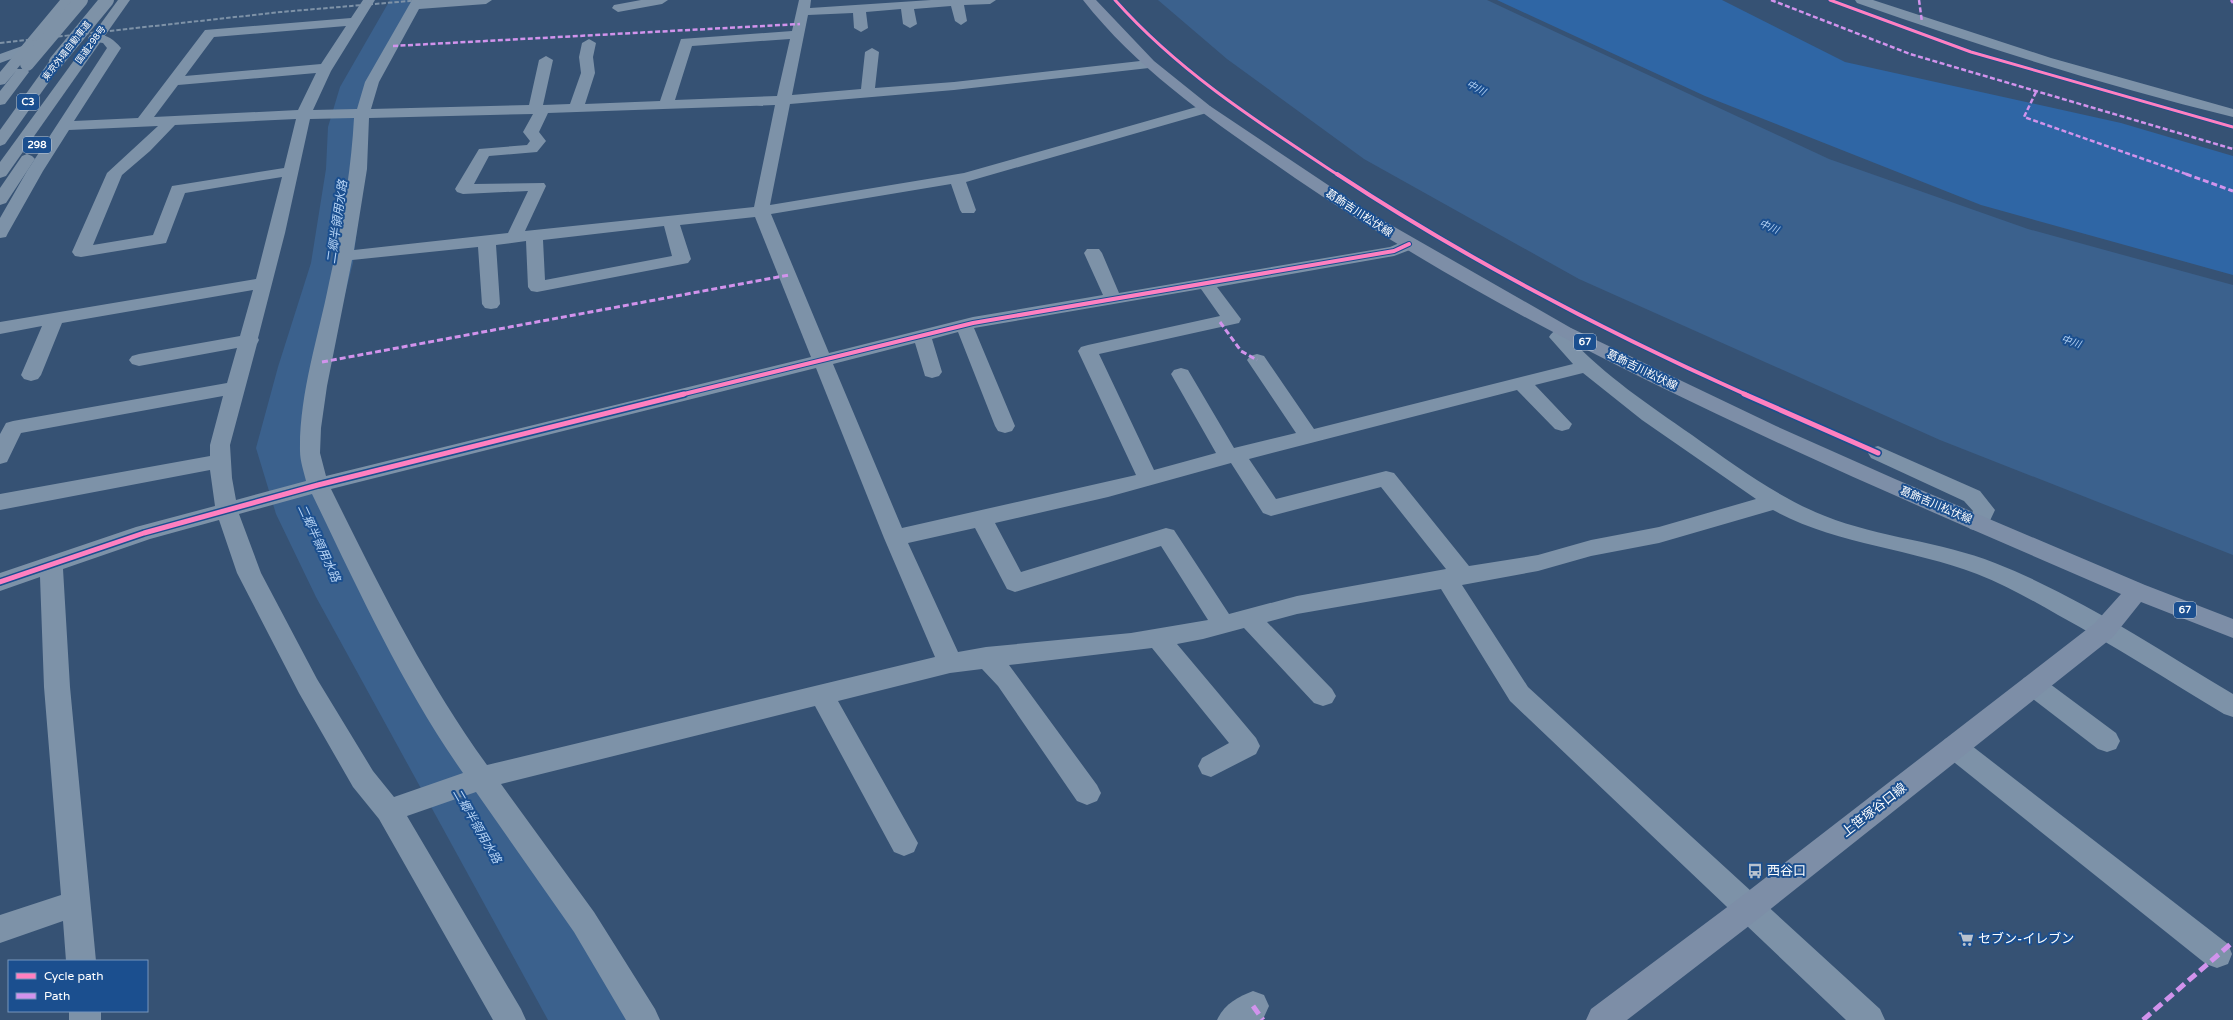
<svg xmlns="http://www.w3.org/2000/svg" width="2233" height="1020" viewBox="0 0 2233 1020" font-family="'Varela Round','Noto Sans JP',sans-serif">
	<style>
		.green { fill: #2f66a5 }
		.water { fill: #3b618d }
		.lines { fill: none; stroke-linecap: round; stroke-linejoin: round }
		.river { fill: #3b618d; fill-rule: evenodd }
		.minor { fill: #7d92a8; fill-rule: evenodd }
		.major { fill: #7d8ea7; fill-rule: evenodd }
		.highway { fill: #7e92a7; fill-rule: evenodd }
		.rail { stroke: #7e92a7; stroke-width: 2; stroke-dasharray: 4.5 2; stroke-linecap: butt }
		.highway-bridge { stroke: #7e92a7; stroke-width: 14 }
		.quiet-far2 { stroke: #d193ec; stroke-width: 2.5; stroke-dasharray: 5 2.5; stroke-linecap: butt }
		.quiet-far1 { stroke: #d193ec; stroke-width: 3; stroke-dasharray: 6 3; stroke-linecap: butt }
		.quiet { stroke: #d193ec; stroke-width: 5; stroke-dasharray: 10 5; stroke-linecap: butt }
		.cycleway-far2-casing { stroke: #1b4f8f; stroke-width: 4.5 }
		.cycleway-far1-casing { stroke: #1b4f8f; stroke-width: 6 }
		.cycleway-casing { stroke: #1b4f8f; stroke-width: 8 }
		.cycleway-far2 { stroke: #ff80c0; stroke-width: 3 }
		.cycleway-far1 { stroke: #ff80c0; stroke-width: 4 }
		.cycleway { stroke: #ff80c0; stroke-width: 5 }
		.labels { text-anchor: middle; dominant-baseline: central; stroke-width: 4; stroke-linejoin: round; paint-order: stroke }
		.far-street-label { font-size: 9px; fill: #fff; stroke: #1b4f8f }
		.far-water-label { font-size: 10px; font-style: italic; fill: #b5d3f5; stroke: #1b4f8f }
		.shield { fill: #1b4f8f; stroke: #bbcadd; stroke-width: 1 }
		.shield-label { font-size: 10px; font-weight: bold; fill: #fff }
		.street-label { font-size: 11px; fill: #fff; stroke: #1b4f8f }
		.water-label { font-size: 12px; font-style: italic; fill: #b5d3f5; stroke: #1b4f8f }
		.near-street-label { font-size: 13px; fill: #fff; stroke: #1b4f8f }
		.near-poi-label { font-size: 13px; fill: #fff; stroke: #1b4f8f; text-anchor: start }
	</style>
	<rect width="100%" height="100%" fill="#365274"/>
	<polygon class="green" points="1497,0 1722,0 1845,62 2121,123 2233,156 2233,275 1981,205 1705,96"/>
	<polygon class="water" points="1158,0 1487,0 1829,159 2028,229 2233,285 2233,555 1940,440 1579,279 1364,159 1227,59"/>
	<g class="lines">
		<polygon class="river" points="390,0 420,0 374,87 364,127 364,169 353,263 326,367 308,448 330,514 368,587 617,993 629,1020 548,1020 316,597 276,514 256,448 278,367 311,263 326,169 328,127 340,87"/>
		<g class="minor">
			<path d="M363,0H375L331,71L313,110L357,109L365,82L412,0H492L486,4L419,9L379,82L371,109L529,105L539,60L546,56L553,60L543,105L570,104L581,73L579,57L582,43L589,39L596,43L593,57L595,73L585,104L660,101L681,39L792,31L799,0H811L810,8L931,0H996L990,4L964,5L967,21L961,25L955,21L951,6L914,9L917,24L910,28L903,24L901,9L866,12L868,28L861,32L854,28L853,13L808,15L792,95L861,89L865,52L872,48L879,52L875,88L954,82L1149,60L1156,64L1149,68L954,90L790,104L770,205L964,173L1200,106H1210L1212,109L1210,112L966,182L976,210L974,213H962L960,210L951,184L771,214L829,353L973,317L1103,295L1084,253L1087,249H1099L1102,253L1119,293L1390,247L1409,239L1415,240L1418,244L1415,248L1394,256L1217,287L1241,319L1239,323L1099,354L1154,470L1216,453L1171,374L1174,370L1181,368L1188,370L1234,448L1296,433L1247,360L1250,356L1257,354L1264,356L1314,429L1573,364L1549,337C1554,329 1561,326 1571,328L1573,332L1569,337C1605,376 1649,405 1692,435C1734,465 1777,497 1825,516C1880,538 1940,541 1995,563C2079,596 2156,648 2233,694V717L2224,714C2169,681 2115,646 2058,615C2032,600 2005,585 1977,574C1910,548 1837,545 1773,510L1659,543L1591,556L1538,571L1462,585L1528,687L1880,1009L1885,1020H1846L1510,701L1441,589L1297,614L1267,622L1332,689L1336,696L1332,703L1323,706L1314,703L1244,628L1203,639L1177,644L1256,738L1260,746L1256,754L1211,777L1202,774L1198,766L1202,758L1229,743L1152,648L1009,665L1097,785L1101,793L1097,801L1087,805L1077,801L998,686L982,669L950,673L838,701L918,843L914,852L904,856L894,852L815,706L501,784L594,912L655,1009L660,1020H626L574,932L476,792L407,816L521,1009L526,1020H493L379,819L353,787L299,693L237,573L219,520L150,539L63,569L70,687L96,961H66L63,921L0,943V915L61,895L44,687L40,577L0,591V573L136,527L215,506L210,470L0,510V494L210,456V445L223,396L21,433L7,462L0,464V434L6,423L13,421L227,383L237,348L139,366L132,364L129,360L132,356L139,354L240,336L253,290L62,323L41,375L38,379L31,381L24,379L21,375L42,326L0,334V322L256,279L282,177L185,193L166,243L81,257L75,256L72,252L107,173L158,126L69,130L43,171L8,233L6,237L0,238V218L27,171L107,48L103,43L90,41L88,38L90,35C103,32 113,38 121,48L74,121L138,118L205,30L351,18ZM346,26L321,64L185,76L214,37ZM790,39L777,96L675,100L692,46ZM316,73L298,110L154,117L178,85ZM775,105L754,207L525,231L546,186L544,183L474,184L489,156L537,152L546,141L539,132L548,113ZM533,114L523,132L530,141L527,145L479,149L455,189L457,192L463,194L528,191L508,233L354,250L367,169L369,118ZM354,118C351,174 341,228 329,283C318,338 299,395 300,451C300,461 304,472 306,481L236,500L232,478L230,445L257,344L259,340L258,338L285,233L310,119ZM296,119L284,168L172,186L153,235L93,245L122,175L150,151L175,125ZM755,217L811,357L326,476L320,453L321,428L327,386L352,260L478,247L482,304L485,308L491,309L497,308L500,304L496,245L526,241L528,287L531,291L537,292L688,263L691,259L680,225ZM664,226L672,256L545,280L543,240ZM1201,289L1220,316L1088,345L1081,347L1078,351L1136,475L902,528L833,364L915,343L925,376L932,378L939,376L942,372L932,339L958,332L995,426L998,431L1005,433L1012,431L1015,426L974,328ZM816,368L884,538L935,657L487,765C425,679 378,584 331,489ZM1583,373L1642,420L1756,499L1659,527L1591,540L1538,555L1469,566L1394,473L1386,471L1276,499L1249,459L1517,390L1555,429L1562,431L1569,429L1572,424L1535,385ZM1231,463L1263,513L1271,516L1381,487L1446,569L1297,596L1229,614L1174,530L1166,528L1021,572L995,523L1108,497ZM312,494C358,589 402,686 463,773L394,797L373,771L317,679L261,573L239,514ZM975,528L1007,589L1015,592L1161,546L1208,620L1131,633L986,647L958,652L908,543Z"/>
			<polygon points="641,0 668,0 662,4 618,12 612,8 614,5"/>
			<path d="M1855,0H1873L2051,58L2233,109V117C2106,86 1980,46 1857,3Z"/>
			<polygon points="25,45 30,46 32,49 30,52 0,63 0,54"/>
			<polygon points="1878,446 1980,491 1995,510 1986,529 1978,531 1970,529 1967,523 1973,511 1964,501 1871,458 1868,453 1871,448"/>
			<polygon points="2033,675 2042,678 2116,733 2120,741 2116,749 2107,752 2098,749 2024,692 2020,685 2024,678"/>
			<polygon points="1954,736 1963,739 2228,944 2232,954 2228,964 2217,968 2206,964 1945,755 1941,747 1945,739"/>
			<path d="M1253,991L1264,995L1269,1006L1264,1017L1260,1020H1217C1224,1004 1238,997 1253,991Z"/>
			<rect x="69" y="1011" width="32" height="9"/>
		</g>
		<path class="major" d="M1083,0H1096L1154,61L1210,106L1370,213L1571,328L1776,426L1895,479L2145,585L2233,619V638L2141,602L2113,637L1758,919L1627,1020H1586L1591,1009L1738,899L2095,623L2121,594C1838,471 1551,352 1295,178C1218,124 1142,75 1083,0Z"/>
		<g class="highway">
			<polygon points="60,0 73,0 17,69 27,69 29,72 5,104 0,105 0,91 16,71 5,84 0,85 0,72"/>
			<polygon points="118,0 130,0 6,176 0,178 0,162"/>
			<polygon points="56,58 63,62 5,144 0,146 0,130 51,59"/>
			<polygon points="27,154 32,156 35,159 6,203 0,205 0,188 22,156"/>
		</g>
		<polyline class="rail" points="0,43 281,12 421,0"/>
		<g class="highway-bridge">
			<polyline points="56,62 107,0"/>
			<polyline points="27,64 81,0"/>
		</g>
		<g class="quiet-far2">
			<polyline points="1771,0 1910,54 2233,149"/>
			<polyline points="1919,0 1922,22"/>
			<polyline points="2231,0 2233,3"/>
			<polyline points="393,46 800,24"/>
			<polyline points="2036,92 2024,117 2189,175"/>
		</g>
		<g class="quiet-far1">
			<polyline points="2186,174 2233,191"/>
			<polyline points="1220,322 1241,351 1257,360"/>
			<polyline points="322,362 789,275"/>
		</g>
		<g class="quiet">
			<polyline points="1253,1006 1263,1020"/>
			<polyline points="2143,1020 2233,942"/>
		</g>
		<g class="cycleway-far2-casing">
			<g id="cycleway-far2">
				<path d="M1115,0C1179,72 1259,123 1338,175"/>
				<polyline points="1830,0 1971,52 2233,127"/>
			</g>
		</g>
		<g class="cycleway-far1-casing">
			<g id="cycleway-far1">
				<path d="M1337,174C1466,259 1606,332 1747,395"/>
				<polyline points="680,395 973,323 1394,251 1409,244"/>
			</g>
		</g>
		<g class="cycleway-casing">
			<g id="cycleway">
				<polyline points="1744,394 1878,453"/>
				<polyline points="0,582 144,533 318,485 684,394"/>
			</g>
		</g>
		<use href="#cycleway-far2" class="cycleway-far2"/>
		<use href="#cycleway-far1" class="cycleway-far1"/>
		<use href="#cycleway" class="cycleway"/>
	</g>
	<defs>
		<g id="bus-bare" transform="scale(1.2)"><path d="M-5-6H5V4H4V6H2V4H-2V6H-4V4H-5ZM-3.5-4V0h7V-4ZM-3.5 1.2v1.5H-2V1.2ZM2 1.2v1.5H3.5V1.2Z" fill="#b9c2ce" stroke="#1b4f8f" stroke-width="2.5" paint-order="stroke"/></g>
		<g id="supermarket-bare" transform="scale(1.2)"><path d="M-6-5.5h2.5l.6 2H6L4.5 2H-2.5L-4.4-4H-6ZM-1.5 3.2a1.3 1.3 0 1 0 .1 0ZM3 3.2a1.3 1.3 0 1 0 .1 0Z" fill="#b9c2ce" stroke="#1b4f8f" stroke-width="2.5" paint-order="stroke"/></g>
	</defs>
	<g fill-rule="evenodd">
		<use href="#bus-bare" x="1755" y="871"/>
		<use href="#supermarket-bare" x="1966" y="939"/>
	</g>
	<g class="labels">
		<g class="far-street-label">
			<text transform="translate(91 45) rotate(-54)">国道298号</text>
			<text transform="translate(67 51) rotate(-52)">東京外環自動車道</text>
		</g>
		<g class="far-water-label">
			<text transform="translate(1476 88) rotate(28)">中川</text>
			<text transform="translate(1769 227) rotate(23)">中川</text>
			<text transform="translate(2071 342) rotate(19)">中川</text>
		</g>
		<g class="shield">
			<rect x="17" y="94" width="22" height="16" rx="3"/>
			<rect x="23" y="137" width="28" height="16" rx="3"/>
			<rect x="1574" y="334" width="22" height="16" rx="3"/>
			<rect x="2174" y="602" width="22" height="16" rx="3"/>
		</g>
		<g class="shield-label">
			<text x="28" y="102">C3</text>
			<text x="37" y="145">298</text>
			<text x="1585" y="342">67</text>
			<text x="2185" y="610">67</text>
		</g>
		<g class="street-label">
			<text transform="translate(1359 213) rotate(33)">葛飾吉川松伏線</text>
			<text transform="translate(1642 370) rotate(26)">葛飾吉川松伏線</text>
			<text transform="translate(1936 505) rotate(23)">葛飾吉川松伏線</text>
		</g>
		<g class="water-label">
			<text transform="translate(337 222) rotate(-82)">二郷半領用水路</text>
			<text transform="translate(319 543) rotate(65)">二郷半領用水路</text>
			<text transform="translate(477 826) rotate(60)">二郷半領用水路</text>
		</g>
		<g class="near-street-label">
			<text transform="translate(1874 810) rotate(-38)">上笹塚谷口線</text>
		</g>
		<g class="near-poi-label">
			<text x="1767" y="871">西谷口</text>
			<text x="1978" y="939">セブン-イレブン</text>
		</g>
	</g>
	<rect x="8" y="960" width="140" height="52" fill="#1b4f8f" stroke="#7695bc"/>
	<rect x="16" y="973" width="20" height="6" fill="#ff80c0" stroke="#7695bc"/>
	<text x="44" y="980" font-size="12" fill="#ffffff">Cycle path</text>
	<rect x="16" y="993" width="20" height="6" fill="#d193ec" stroke="#7695bc"/>
	<text x="44" y="1000" font-size="12" fill="#ffffff">Path</text>
</svg>
